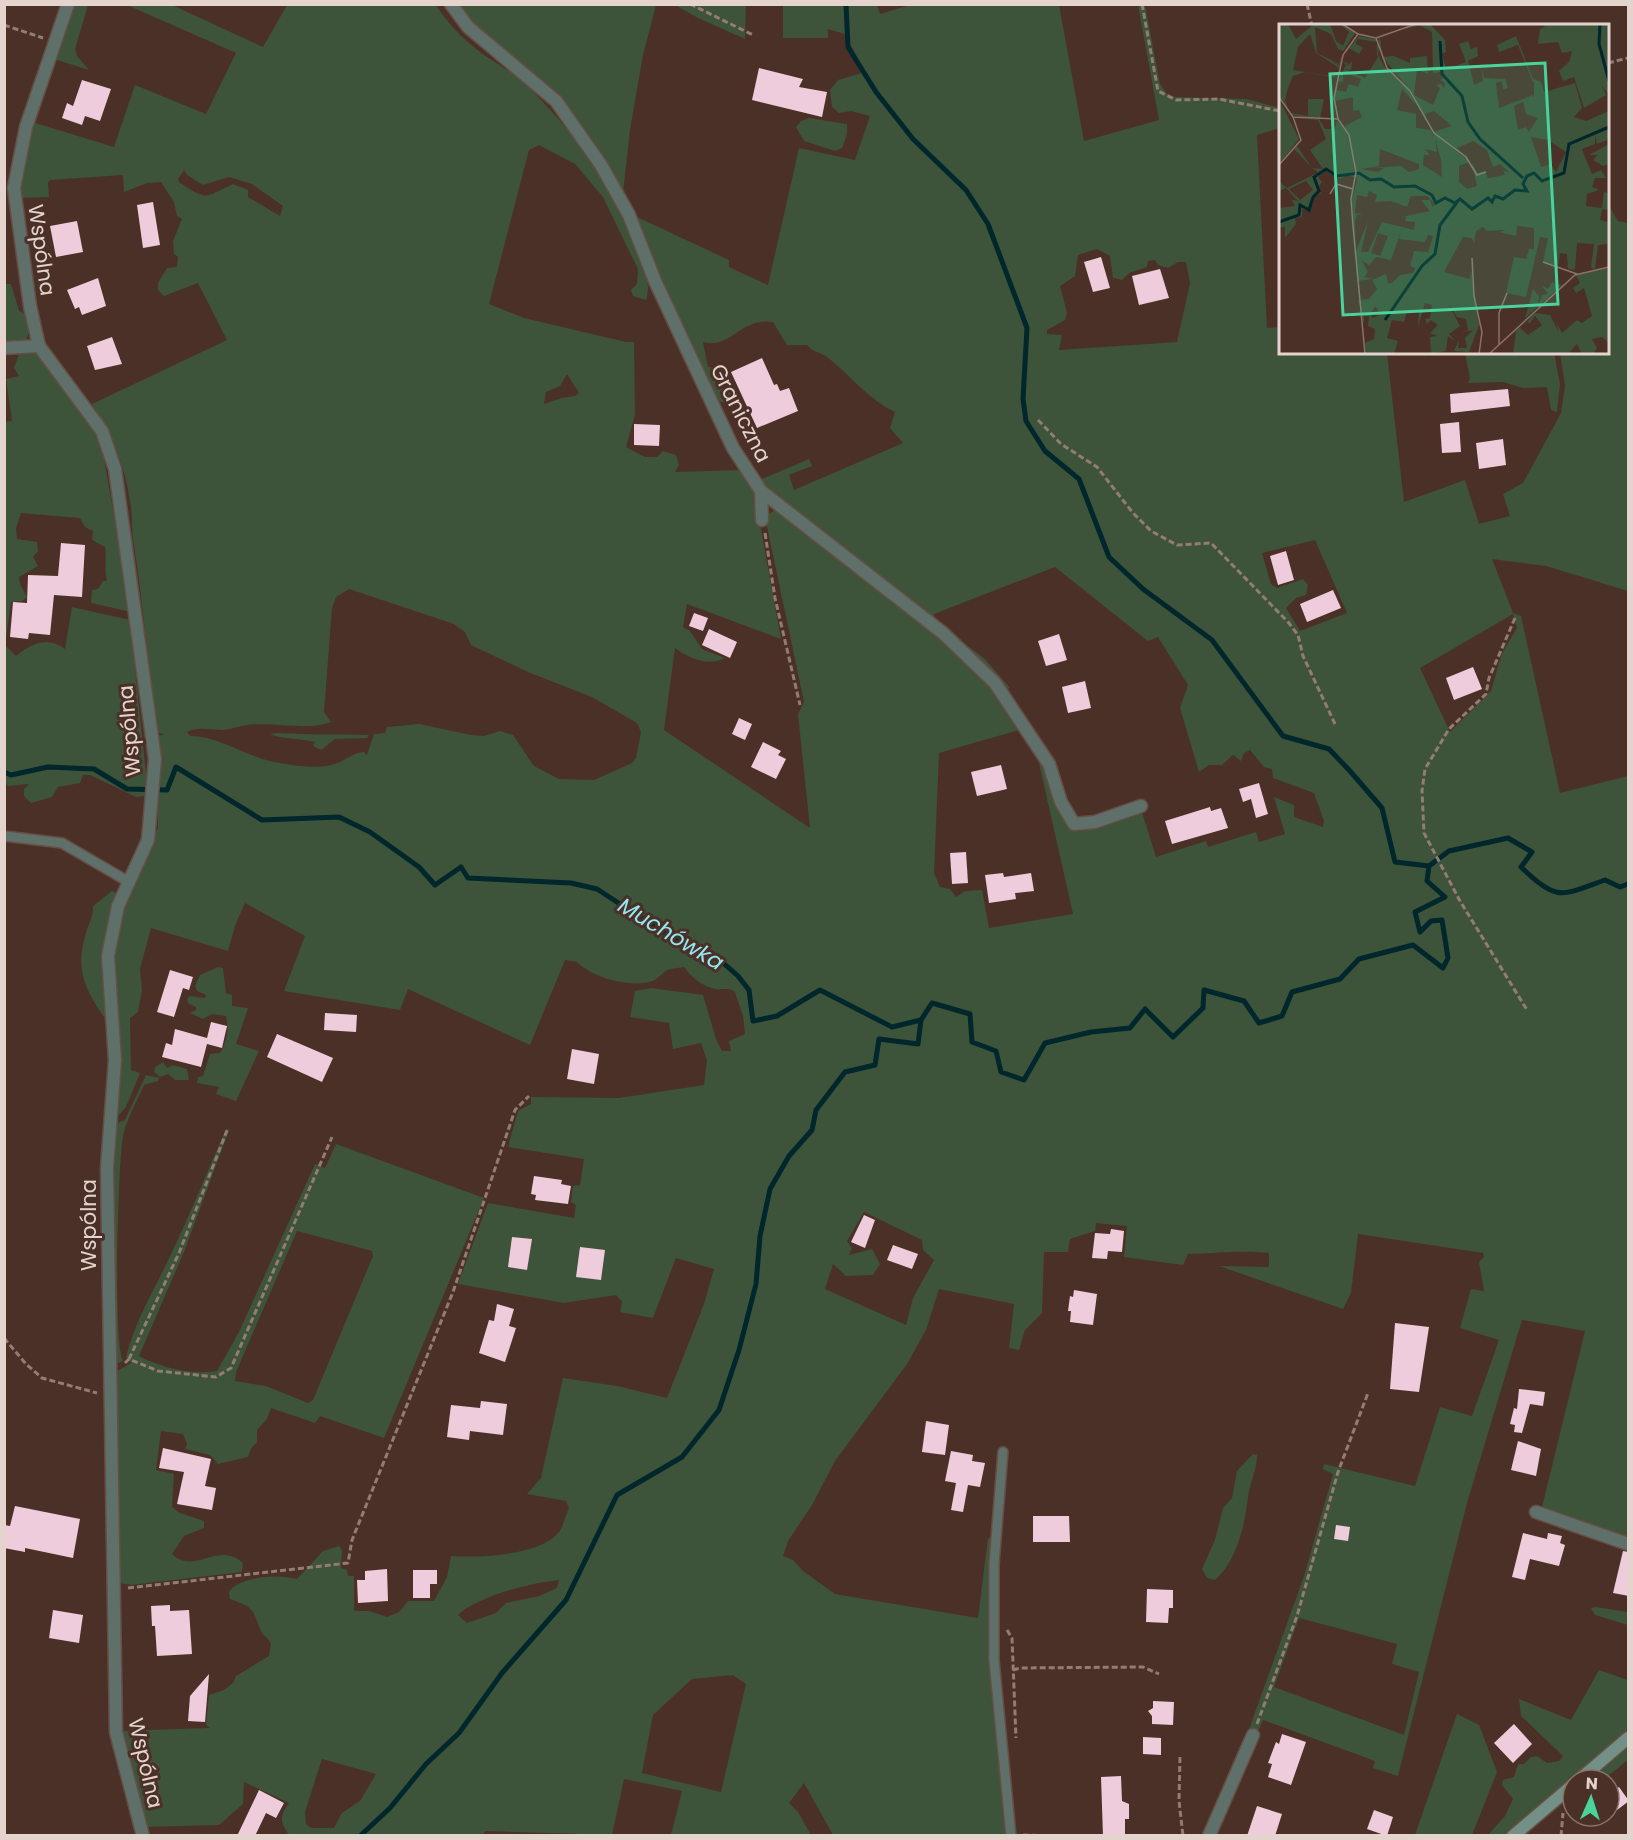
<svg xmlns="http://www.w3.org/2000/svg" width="1633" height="1840" viewBox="0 0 1633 1840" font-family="Poppins,sans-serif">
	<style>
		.green { fill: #3d533a; fill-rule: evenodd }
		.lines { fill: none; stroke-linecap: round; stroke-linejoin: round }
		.stream { stroke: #00272b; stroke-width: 5 }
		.building { fill: #eeccdb }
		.lane-casing { stroke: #674e45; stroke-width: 12 }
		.street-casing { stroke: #674e45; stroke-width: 15 }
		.secondary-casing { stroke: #674e45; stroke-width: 15 }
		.path { stroke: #927c74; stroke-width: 3; stroke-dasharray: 6 3; stroke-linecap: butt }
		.lane { stroke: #5e7069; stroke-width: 9 }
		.street { stroke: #5e7069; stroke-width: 12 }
		.secondary { stroke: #729085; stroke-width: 12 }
		.labels { text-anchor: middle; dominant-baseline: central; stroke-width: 6; stroke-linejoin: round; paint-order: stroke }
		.street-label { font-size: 21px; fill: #e5d4ce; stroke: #4b3027 }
		.water-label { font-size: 22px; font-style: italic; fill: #93e9f2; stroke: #4b3027 }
		.inset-river { fill: none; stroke: #00272b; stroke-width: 3 }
		.inset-road { fill: none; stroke: #89726a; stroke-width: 1.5 }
		.view { fill: #4ad49c; fill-opacity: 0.15; stroke: #4ad49c; stroke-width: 3 }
		.inset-edge { fill: none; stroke: #e5d4ce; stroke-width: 3 }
	</style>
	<rect width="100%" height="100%" fill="#4b3027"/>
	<g class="green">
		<polygon points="72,5 88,5 75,49 77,56 89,70 54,59"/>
		<path d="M127,5H172L263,47L287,5H436C449,26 469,45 490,59C502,67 513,73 524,83C573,129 611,185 636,248C643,267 652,280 646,300L633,296L631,290L637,284L638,269L603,197L575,164L539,145L529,150L489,304L524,318L626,342H634L635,415L626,447L645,457H657L663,451L676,455L679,465L675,472L741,470L753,490L758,513L781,639L687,604L683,627L690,631L702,649L725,658C708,667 689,658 675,648L664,730L810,828L798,714L804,702L765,517L777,508L967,660L1005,703L1022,729L939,753L934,873L940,887L950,889L956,897L965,891L982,890L989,928L1073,914L1037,754L1046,769L1070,824L1141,809L1156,857L1206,841L1208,847L1256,832L1259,842L1285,834L1274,797L1294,805V817L1323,827L1324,821L1314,793L1273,778L1272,769L1264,767L1250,750L1244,753L1241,761L1233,755L1222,765H1209L1199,772L1180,708L1188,685L1158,637L1148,641L1055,567L934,614V620L985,659L1010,688L1005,690L757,481L809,459L812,466L789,475L794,490L903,443L890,428L895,412C869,400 849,374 827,357C820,352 812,352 807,345H787L773,322C740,317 731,350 703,342L708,367L725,370L734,395L723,403L714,399L634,221L557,100L470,27L454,5H656L643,55L630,130L623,193L637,217L729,260V267L768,285L799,148L855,160L870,116L851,111L839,113L832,107L830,90L838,80L865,72L845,34L828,29V38H783V5H877L880,14L910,5H1059L1084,141L1159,120L1138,5H1145L1160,84L1167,94L1175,97L1246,99L1280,108V128L1257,135L1267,328L1280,327V352L1387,353L1404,502L1465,480L1479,524L1510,516L1503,494L1523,483L1561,413L1565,386L1560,353L1608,352V204L1618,221L1628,223V591L1546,566L1492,559L1513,613L1521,616L1560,793L1628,776V1540L1541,1511L1585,1331L1522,1320L1467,1503L1398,1776L1373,1768L1375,1761L1263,1720L1256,1736L1248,1732L1304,1576L1333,1474L1323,1469L1324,1464L1415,1486L1440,1407L1472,1416L1499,1340L1460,1328L1471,1289L1484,1291L1479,1262L1484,1257L1483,1253L1358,1234L1351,1293L1343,1309L1219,1266L1269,1267V1253C1242,1250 1216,1253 1188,1254L1183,1265L1124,1257L1127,1226L1096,1223L1095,1231L1070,1239L1068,1252H1044L1042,1313L1025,1330L1019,1350L1009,1348L1014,1304L939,1289L926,1330L907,1364L835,1461L812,1505L788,1541L783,1556L793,1560L803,1571L835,1594L978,1618L988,1538L992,1539L990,1670L1005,1835H833L804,1783L789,1803L798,1812L811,1835H671L682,1791L624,1779L612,1835L485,1831L483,1836L289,1835C280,1821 279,1817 289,1803L244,1782L243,1804L219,1825L142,1827L120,1731L210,1728L206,1725L209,1695L224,1690L233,1683L236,1676L269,1656L271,1644C268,1636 265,1639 261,1631C252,1609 255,1608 230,1599L229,1592C240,1576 279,1574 297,1579L323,1551L339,1546L342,1550L341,1568L347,1570L348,1576H354V1611H369L387,1617L399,1612L408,1601H434L447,1577L451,1556C478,1558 545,1556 561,1529C564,1523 566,1514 569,1508L566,1501L527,1494L541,1478L563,1378L617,1386L667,1398L704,1304L714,1269L676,1258L653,1318L620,1312L622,1302L616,1295L564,1303L458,1284L488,1203L574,1218L576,1205L571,1202L573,1186L580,1185L584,1159L508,1147L518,1111L531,1104V1097L619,1098L704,1085L707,1060L701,1043L673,1049L669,1023L630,1017L635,991L651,988L703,995L716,1039L722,1051H731L729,1041L745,1034L743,1016L735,992C728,987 724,990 716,989C703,987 691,977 684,967C679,968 670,968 666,971C660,975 657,980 650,982C628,987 593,978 577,962L565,960L530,1045L408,989L400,1010L284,991L305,936L245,903L236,923L228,951L151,928L140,969L142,990L138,1012L130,1018L131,1070L140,1073L126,1107L118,1116L116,1115L112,963L122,910L150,852L158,827L156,737L164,734L154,732C148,670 144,606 134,546C131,531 133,516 130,501C125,465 111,433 92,404L227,340L198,283L164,296L158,290V283L167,268L177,267L178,257L174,254L173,241L182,219L177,216L174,202L161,182L147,183L124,192L123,175L50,180L48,182L49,197L21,198L19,203L20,174L32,122L114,147L135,85L206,114L236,53ZM184,170L187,175L203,185L229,177L252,184L283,206L280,216L248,197V190L233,184C204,198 207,201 179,182L178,179ZM1097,249L1110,256L1113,278L1122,280L1129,273L1147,267L1148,261L1155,260L1158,265L1168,268L1178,262H1186L1190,283L1177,342L1059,350L1062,335L1047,334V330L1065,320L1067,313L1060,286L1075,276L1078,255ZM567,374L579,393L575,396L562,398L544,404L546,392L560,386ZM1315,540L1347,613L1300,631L1286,608L1296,598L1306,595L1308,585L1303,579L1277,588L1271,584L1262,553ZM349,589L454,624L465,632L471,645L528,672L592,697L637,723L641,732L636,758L632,763L594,780L559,779L534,766L513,735L500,731L484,736L471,735L419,724L387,727L385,733L374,734L367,755L364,752C351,753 347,760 335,764C316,770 289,765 270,761C244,755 218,736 190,736L187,732C197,726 212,730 224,730C231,729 236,727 242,726C269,720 306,732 331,722L324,712L332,608L336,597ZM1513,614L1517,628L1502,653L1491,691L1450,732L1420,668ZM864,1212L922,1240L923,1250L934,1260L913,1298L906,1325L825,1289L833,1264L846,1276L873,1275L880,1264L872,1249L849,1255L852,1248L847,1241ZM559,1580L557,1588L539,1596L506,1603L496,1613L467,1623L458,1615C478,1596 530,1583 559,1580ZM1299,1618L1397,1644L1392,1664L1419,1672L1404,1735L1274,1687ZM733,1675L746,1684L721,1792L642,1773L653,1715L692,1679ZM322,1759L376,1774L360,1801L342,1813L334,1828H311L306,1824L305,1812Z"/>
		<polygon points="675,5 746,5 745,39 698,18"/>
		<polygon points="809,118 847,124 847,134 842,148 835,151 804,141 796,127 801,121"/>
		<path d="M4,284H11L19,311L24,313C28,323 32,333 24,343H5Z"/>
		<path d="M34,353L43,356L93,426L103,453L131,612L91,603L92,590L98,589L103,581H107C104,569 107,558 105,547L92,540L93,531L85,527L80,518L21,513L16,528L17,539L37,542L38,551L33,557L38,566L19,577L20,584L27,597L22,601L11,602L5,645L16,656C32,643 48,636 65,649L72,607L130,620L148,793L145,796L136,797L90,775H83L80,783L58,787L52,797L31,803L24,796V789L29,784L8,786L5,782L4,422L12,421L6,379L19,376L14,368L19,354Z"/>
		<polygon points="1465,353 1554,353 1560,384 1557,412 1551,410 1547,387 1523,388 1503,382 1468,383 1470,378"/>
		<path d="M278,733C309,735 338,734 369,735L367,738L335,739L321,750L313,746L315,742C300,738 284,740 270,734Z"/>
		<path d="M112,891L119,895L108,1016L104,1017C84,988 75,968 86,933C89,921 93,920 93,906Z"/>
		<path d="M218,967L223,968L226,993L232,995V1006L248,1008L236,1044L259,1051L236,1101L216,1094L219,1087L197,1083L198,1077L203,1076L210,1054L220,1053C227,1042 229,1028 226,1016L212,1014L203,1019L190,1013L196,1010V1007L188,1003L187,999L190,996L205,998L206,995L197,991L195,986L200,975Z"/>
		<polygon points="163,1062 167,1068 173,1065 187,1069 189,1080 175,1080 168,1074 160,1077 154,1072 155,1067"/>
		<path d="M146,1075L159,1078L158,1081L144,1085C137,1101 127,1118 123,1136C118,1163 113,1344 123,1361L116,1364L113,1250L115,1124L125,1120Z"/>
		<path d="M226,1129L229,1130L184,1252L139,1356C162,1368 191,1375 217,1371L239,1332L315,1164L325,1168L336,1144L484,1198L384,1438L320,1416L315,1423L271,1408L267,1419L257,1430V1443L251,1448L248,1457L218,1464L210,1455L185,1449L187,1444L183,1434L161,1431L156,1470L174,1474L172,1507L180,1513L204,1521V1528L184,1536L172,1554C194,1576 218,1540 243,1563L242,1572L131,1585L119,1583L114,1373L131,1363L126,1357C135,1320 156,1287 172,1252C191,1212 208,1170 226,1129ZM297,1231L372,1251L373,1256L313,1400L308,1403L266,1386L235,1381L236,1372Z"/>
		<path d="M1253,1454L1257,1455C1257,1470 1250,1482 1248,1497C1245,1524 1237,1561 1215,1580L1207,1578L1202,1569L1215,1540L1223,1508L1232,1498L1237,1471Z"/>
		<polygon points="1596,1607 1627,1612 1628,1625 1595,1615 1591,1608"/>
		<polygon points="1599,1670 1628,1680 1628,1731 1506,1835 1487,1836 1505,1816 1513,1799 1502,1785 1503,1780 1514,1777 1518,1764 1524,1764 1531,1757 1537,1756 1547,1763 1559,1761 1563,1756 1521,1716 1519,1699 1571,1720"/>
		<polygon points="1457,1714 1479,1725 1497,1772 1472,1835 1415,1835"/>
		<polygon points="1628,1748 1628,1760 1603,1780 1588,1780"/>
	</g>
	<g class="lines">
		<g class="stream">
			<polyline points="846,4 848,47 876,92 913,139 966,190 988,224 1027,328 1023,399 1026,421 1045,451 1079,479 1109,557 1143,589 1212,640 1283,736 1329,749 1350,771 1382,808 1395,862 1429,866"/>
			<path d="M4,772L11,775L48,767L94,769L127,789L167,790L176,767L262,820L339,817L370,832L419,867L435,885L461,867L468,878L571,883L597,889L675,940L721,961L738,976L749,990L753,1021L777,1016L820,990L892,1027L921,1020L932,1003L970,1014L972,1042L996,1051L1001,1072L1024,1080L1045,1043L1091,1032L1130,1028L1145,1009L1173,1037L1203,1008L1204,990L1244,1001L1259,1023L1282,1016L1292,992L1340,979L1359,959L1413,945L1443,968L1448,958L1442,920L1431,921L1420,932L1415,912L1445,897L1427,881L1429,866L1449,851L1508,838L1532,852L1521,867C1558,902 1560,896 1605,880L1620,887L1628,884"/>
			<polyline points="360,1836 390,1808 426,1764 459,1733 502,1673 566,1600 617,1495 682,1457 719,1410 739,1350 756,1284 760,1236 770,1189 789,1156 812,1130 816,1110 845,1072 875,1065 879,1039 918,1044 921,1020"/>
		</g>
	</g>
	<g class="building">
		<polygon points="759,68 803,79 799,87 827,92 822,117 752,100"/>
		<polygon points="82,80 111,89 100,121 85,116 82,125 62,118 67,103 73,106"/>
		<polygon points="153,202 160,245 143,248 137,205"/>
		<polygon points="77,221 83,252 56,257 50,226"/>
		<polygon points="1101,257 1110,288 1093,292 1084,262"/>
		<polygon points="1160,269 1169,298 1139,305 1132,276"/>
		<polygon points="98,278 106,306 82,315 79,307 75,309 67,290"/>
		<polygon points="112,337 122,364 95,370 87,346"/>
		<polygon points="762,358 774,385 777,384 780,391 789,388 798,411 757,428 731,372"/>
		<polygon points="1508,389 1510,406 1451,413 1450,394"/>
		<polygon points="1459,422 1461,452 1442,453 1440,424"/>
		<polygon points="634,424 660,425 659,446 634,445"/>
		<polygon points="1503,439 1506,465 1479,469 1476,443"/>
		<polygon points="61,543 85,545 82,597 54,595 50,635 29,633 28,639 10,637 13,602 27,603 28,575 58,576"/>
		<polygon points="1286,551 1294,580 1278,585 1270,556"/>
		<polygon points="1333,590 1341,608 1307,622 1300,604"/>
		<polygon points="694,613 708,618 703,631 689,626"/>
		<polygon points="709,629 737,642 730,658 702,645"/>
		<polygon points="1059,634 1067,660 1046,666 1038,641"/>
		<polygon points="1473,667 1482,689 1454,700 1446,678"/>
		<polygon points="1085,681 1091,708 1068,713 1062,687"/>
		<polygon points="739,718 752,724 745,740 732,734"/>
		<polygon points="763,742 781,751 778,755 786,759 776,779 751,767"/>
		<polygon points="1001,765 1007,789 977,796 971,772"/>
		<polygon points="1259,783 1268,814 1256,818 1251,799 1243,802 1239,789"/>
		<polygon points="1210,807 1211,811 1221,808 1228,828 1172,844 1165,821"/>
		<polygon points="966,852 968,883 952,884 950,853"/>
		<polygon points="1003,873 1004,877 1031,873 1034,891 1015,893 1016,899 989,903 985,875"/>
		<polygon points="170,970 193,977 189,990 183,988 174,1017 157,1012"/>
		<polygon points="325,1013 357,1015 356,1032 324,1030"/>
		<polygon points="211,1022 227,1026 222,1048 207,1044 201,1067 162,1057 166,1043 172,1045 175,1029 207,1038"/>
		<polygon points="277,1034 333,1058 322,1082 267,1057"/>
		<polygon points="572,1049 599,1054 594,1084 567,1079"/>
		<polygon points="534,1176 562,1180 561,1184 571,1186 568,1204 535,1200 536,1195 531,1194"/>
		<polygon points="864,1215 875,1220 865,1248 851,1242"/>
		<polygon points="1111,1229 1124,1231 1122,1252 1108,1251 1107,1259 1092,1258 1095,1233 1110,1234"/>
		<polygon points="512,1237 532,1239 527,1270 508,1267"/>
		<polygon points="893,1245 918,1254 912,1269 887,1260"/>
		<polygon points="580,1247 605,1250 601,1280 576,1277"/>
		<polygon points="1074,1290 1097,1294 1093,1325 1070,1322 1071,1311 1068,1311 1070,1296 1073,1297"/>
		<polygon points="497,1304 514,1309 509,1326 516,1328 505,1362 479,1353 489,1320 494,1321"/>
		<polygon points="1395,1323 1429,1327 1419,1392 1390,1389"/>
		<polygon points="1519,1389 1545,1392 1543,1406 1530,1404 1522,1433 1514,1432 1515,1425 1510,1424 1514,1408 1517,1409"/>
		<polygon points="481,1401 507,1404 503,1435 470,1431 469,1440 447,1437 451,1405 480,1408"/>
		<polygon points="926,1421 949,1425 945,1455 922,1452"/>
		<polygon points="1518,1441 1541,1449 1536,1476 1511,1470"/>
		<polygon points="163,1448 211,1459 205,1486 216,1488 212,1510 177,1504 184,1472 159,1468"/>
		<polygon points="951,1451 973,1455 972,1461 985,1463 980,1487 968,1485 963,1512 951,1510 956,1483 945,1481"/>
		<polygon points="15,1506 80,1519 73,1558 25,1548 25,1552 4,1548 4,1525 10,1526"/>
		<polygon points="1033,1516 1069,1516 1070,1542 1033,1542"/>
		<polygon points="1336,1525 1350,1527 1348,1541 1334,1539"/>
		<polygon points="1523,1533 1547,1539 1548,1533 1562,1536 1560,1543 1565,1545 1559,1566 1530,1559 1525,1580 1512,1577"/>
		<polygon points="1623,1551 1629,1552 1629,1596 1613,1593"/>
		<polygon points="387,1569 388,1601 358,1603 357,1580 365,1580 365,1571"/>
		<polygon points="413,1570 437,1570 437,1584 430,1584 430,1598 413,1598"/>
		<polygon points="1147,1589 1173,1590 1173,1608 1169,1608 1168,1623 1146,1622"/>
		<polygon points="170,1605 170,1611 189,1610 192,1654 157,1656 155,1626 152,1626 151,1606"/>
		<polygon points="53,1610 83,1615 79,1643 49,1638"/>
		<polygon points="209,1674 205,1722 188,1721 190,1696"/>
		<polygon points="1153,1701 1174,1702 1173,1725 1152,1724 1152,1716 1148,1711 1153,1708"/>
		<polygon points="1514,1724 1532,1744 1513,1763 1494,1743"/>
		<polygon points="1282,1734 1306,1742 1291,1785 1268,1777 1272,1764 1268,1763 1276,1742 1279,1744"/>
		<polygon points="1143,1737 1161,1738 1161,1755 1143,1754"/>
		<polygon points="1121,1776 1122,1801 1129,1804 1129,1819 1125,1819 1125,1836 1103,1836 1101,1777"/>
		<polygon points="1619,1787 1629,1801 1617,1810 1609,1800 1609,1795"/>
		<polygon points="259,1790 284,1803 276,1818 266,1813 255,1836 237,1836"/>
		<polygon points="1257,1806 1282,1814 1275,1836 1247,1836"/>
		<polygon points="1374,1810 1393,1817 1387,1836 1367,1829"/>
	</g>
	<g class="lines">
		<g class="lane-casing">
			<g id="lane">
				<polyline points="4,836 62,843 129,882"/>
				<polyline points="1003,1452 994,1564 994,1660 1011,1836"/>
			</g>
		</g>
		<g class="street-casing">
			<g id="street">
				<polyline points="68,4 26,127 14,188 30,306 39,346 102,431 115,469 155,759 148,840 118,906 108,956 115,1060 107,1168 116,1732 143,1836"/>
				<polyline points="451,4 468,27 556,101 601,165 629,215 655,281 733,448 761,491 943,633 995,683 1049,764 1061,802 1074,824 1095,822 1141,806"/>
				<polyline points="4,348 39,346"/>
				<polyline points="761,491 762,520"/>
				<polyline points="1536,1512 1628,1544"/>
				<polyline points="1209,1836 1253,1735"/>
			</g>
		</g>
		<g class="secondary-casing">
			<g id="secondary">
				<polyline points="1579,1780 1628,1738"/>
				<polyline points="1513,1836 1573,1785"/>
			</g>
		</g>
		<g class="path">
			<polyline points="690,4 753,35"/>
			<polyline points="1142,4 1158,91 1176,100 1219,99 1280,111"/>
			<polyline points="1307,4 1312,26"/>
			<polyline points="4,25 43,38"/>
			<polyline points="1608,63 1628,58"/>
			<polyline points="1038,420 1061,444 1097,467 1133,513 1151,531 1177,545 1211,543 1288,622 1298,635 1303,656 1335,724"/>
			<polyline points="765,533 775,598 800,705"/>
			<polyline points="1515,618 1489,678 1486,694 1449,729 1425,769 1422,791 1424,833 1460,901 1527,1010"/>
			<polyline points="4,1338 26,1364 42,1378 97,1393"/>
			<polyline points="129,1359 179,1253 228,1128"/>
			<polyline points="125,1363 129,1359 158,1371 216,1377 231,1368 332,1137"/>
			<polyline points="128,1588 348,1563 352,1540 453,1292 515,1110 529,1096"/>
			<polyline points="1007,1630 1012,1638 1016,1738"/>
			<polyline points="1013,1670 1020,1668 1143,1667 1159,1674"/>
			<polyline points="1257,1724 1297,1616 1338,1472 1368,1393"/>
			<polyline points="1180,1757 1179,1801 1183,1836"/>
			<polyline points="1023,1835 1052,1836"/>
			<polyline points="1561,1836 1563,1813"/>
		</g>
		<use href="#lane" class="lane"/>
		<use href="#street" class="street"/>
		<use href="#secondary" class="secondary"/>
	</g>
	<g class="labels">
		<g class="street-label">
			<text transform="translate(42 250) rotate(82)">Wspólna</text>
			<text transform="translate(741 413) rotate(63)">Graniczna</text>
			<text transform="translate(129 731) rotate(-95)">Wspólna</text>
			<text transform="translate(88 1225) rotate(-90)">Wspólna</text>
			<text transform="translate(146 1763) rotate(77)">Wspólna</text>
		</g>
		<g class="water-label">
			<text transform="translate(671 934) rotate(31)">Muchówka</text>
		</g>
	</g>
	<g transform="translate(1279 24)">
		<rect width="330" height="330" fill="#4b3027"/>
		<path d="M0,0H9L17,15L35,0H51L57,17L64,22L70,8L61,0L76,9L64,27L59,25L52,10L36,3L38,29L60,40L64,30L61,41L54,38L61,42L59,54L26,48L14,52L10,61L6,76L11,89L29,92V75H45L41,94L13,91L11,90L8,86L5,77L0,73ZM31,10L37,29L60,44L58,53L14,46L19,23ZM138,0H151L166,16L167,28L163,30L167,45L187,38L180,20L189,17L192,25L198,23L199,32L189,37L195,61L204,57L202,42L205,54L226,55L229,64L224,65L223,57L217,59L220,84L254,71L255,74V58H254L239,21L220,28L218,21L237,12L254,55L262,58L265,68L296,59L303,84L295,93L307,97L330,87V119L328,116L318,120L316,111V120L303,125L313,150L322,146L327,154H316L313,163L320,166L308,170L307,182L323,184L325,168L330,169V186L323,185L321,196L330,198V220L319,221L316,245L312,244L315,220L298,219L296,246L289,245L288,230L281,229L279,242L264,238L269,214L261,213L247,273L227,269L235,233L247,235L250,225H255V204L238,202L237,212L220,208L227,206L208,207L204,203L197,207L195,220L193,214L184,213L165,248L191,255L192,245L200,301L190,328L175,327L180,316L179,324H188L186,314L194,306L186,308L189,306L187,295L178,293L169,279L181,302L170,310L177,318L169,312L167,327L152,330L151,313L158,312L151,309L159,301L152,296L148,300L146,295L151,294L153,281L146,279L139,303L140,287H128L125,298L113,296L108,314L119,317L115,330H87L86,319L95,315L96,305L89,302L90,292H85V301L83,290L91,289L94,294L102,290L96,282L93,288L83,289L79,276L90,275L98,265L93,256L107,250L109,259H113L121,251L134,249L136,244L131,242L135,227L149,228L154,212L149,211L146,218L120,215L122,207L112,236L97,233L90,241L83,237L89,248L85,253L94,255L78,257L73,176L78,156L66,102L83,93L80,86L74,87V73L56,77V69L57,66L67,68L70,60L79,63L82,55L64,48V58L59,57L67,41L64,38L69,39L68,42L73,37L72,46L66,45L86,54L99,33L98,32V18L79,15L76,19L84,24L80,30L70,24L80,12L96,15L98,16L100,25L99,31L107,45L129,65L139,83L123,65L118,86L137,90V104L152,106L155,113L154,108L173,102L155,87L146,90L148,97L132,67L103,33L99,16L101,14L104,33L115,32L131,39V34L148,32L149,50L138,45L135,71L154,81L161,64L157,61L163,60L165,65L166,59L161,56L165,53L162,48L154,49L153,8L141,1L125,6ZM244,78L247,90L259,94L250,108L247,103L239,106L235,82ZM252,113L269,116L287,128L277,148L272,140L262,143ZM156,114L162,136L163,153L144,141L145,131H151L146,125L158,128ZM165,117L188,134L178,124L194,117L208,126L214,143L221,140L231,149L224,146L226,151L209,154L206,147L198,149L194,140H193L198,162L188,165L180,158V142L191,138ZM101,125L140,140V145L130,148L122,142L92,144H105L99,148L82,145L100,142ZM90,167L98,171L96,178L112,177L128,183L132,172H148L156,180L154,183L151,176H142L151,187L127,192L126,197L136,198L135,206L103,198L89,228H82L89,197L77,227L76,198L78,191L84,190L76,189L78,171L88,173ZM99,209L109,212L101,232L92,229ZM263,0H330V71L323,62L327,71L305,84L295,53L284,57L280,47L290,38L293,27L283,29L279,18L259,20L261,5L266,3ZM0,75L20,115L0,140L1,97ZM15,94L40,95L46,105H56L58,96L68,109L76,149L75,153L68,151L61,155L46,147L39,153L43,158L39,164L42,169L35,173L30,187L23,185V193L16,194L17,200L6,214V203H0V184L16,182L13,176L19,177L7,164L0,167V157L8,164L38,149V147L33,144L15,125L18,122L33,144L44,145L31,126L47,115L39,96ZM27,157L34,166L21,176L10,165ZM330,120V140L324,142L314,136L319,131H310ZM330,244V319L323,313L313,315L318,324L314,330H303L298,320L289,330H234L237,307L245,299L241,304L249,311L263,301L256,292L251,299L248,298L256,289L271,291L280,309L277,298L283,309L298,296L303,299L313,292L305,264L297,269L294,264L301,259L297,251ZM273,258L283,261L232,307L246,294L254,265L260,272L259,281L263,271L269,270L263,262L269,265Z" fill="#3d533a" fill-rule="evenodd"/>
		<path class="inset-river" d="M321,0L320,20L330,57M161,17L163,50L183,72L189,98L201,115L244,154M0,198L20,191L21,181L30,186L34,173L40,167L35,153L47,145L58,152L80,149L91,156L102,155L115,163L136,162L153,171L157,179L166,174L176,179L181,175L193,185L209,174L213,178L216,172L224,175L236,166L248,167L244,160L248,152L255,149L263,157L285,149L290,120L330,103M106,296L143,242L156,230L161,201L179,177"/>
		<path class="inset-road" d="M63,0L79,10L97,14L137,0M79,10L64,31L55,74L59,95L70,111L77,148L72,175L74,202L86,330M97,14L108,44L131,67L155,109L187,133L198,151L207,148M0,73L14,93L59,95M0,141L22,116L14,93M51,170L57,160L74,165M193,234L195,272L203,308L200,330M264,238L298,250M220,321V289L228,269M210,330L296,251L330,243"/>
		<path class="view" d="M266,39L279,280L64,291L51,50Z"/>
		<rect width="330" height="330" class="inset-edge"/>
	</g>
	<rect width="1633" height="1840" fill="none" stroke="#e5d4ce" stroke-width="12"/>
	<g transform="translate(1591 1798) rotate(3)"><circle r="28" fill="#4b3027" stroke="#89726a" stroke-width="1.5"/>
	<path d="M0-4.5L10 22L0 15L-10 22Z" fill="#4ad49c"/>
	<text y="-9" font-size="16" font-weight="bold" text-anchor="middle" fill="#e5d4ce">N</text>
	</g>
</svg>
